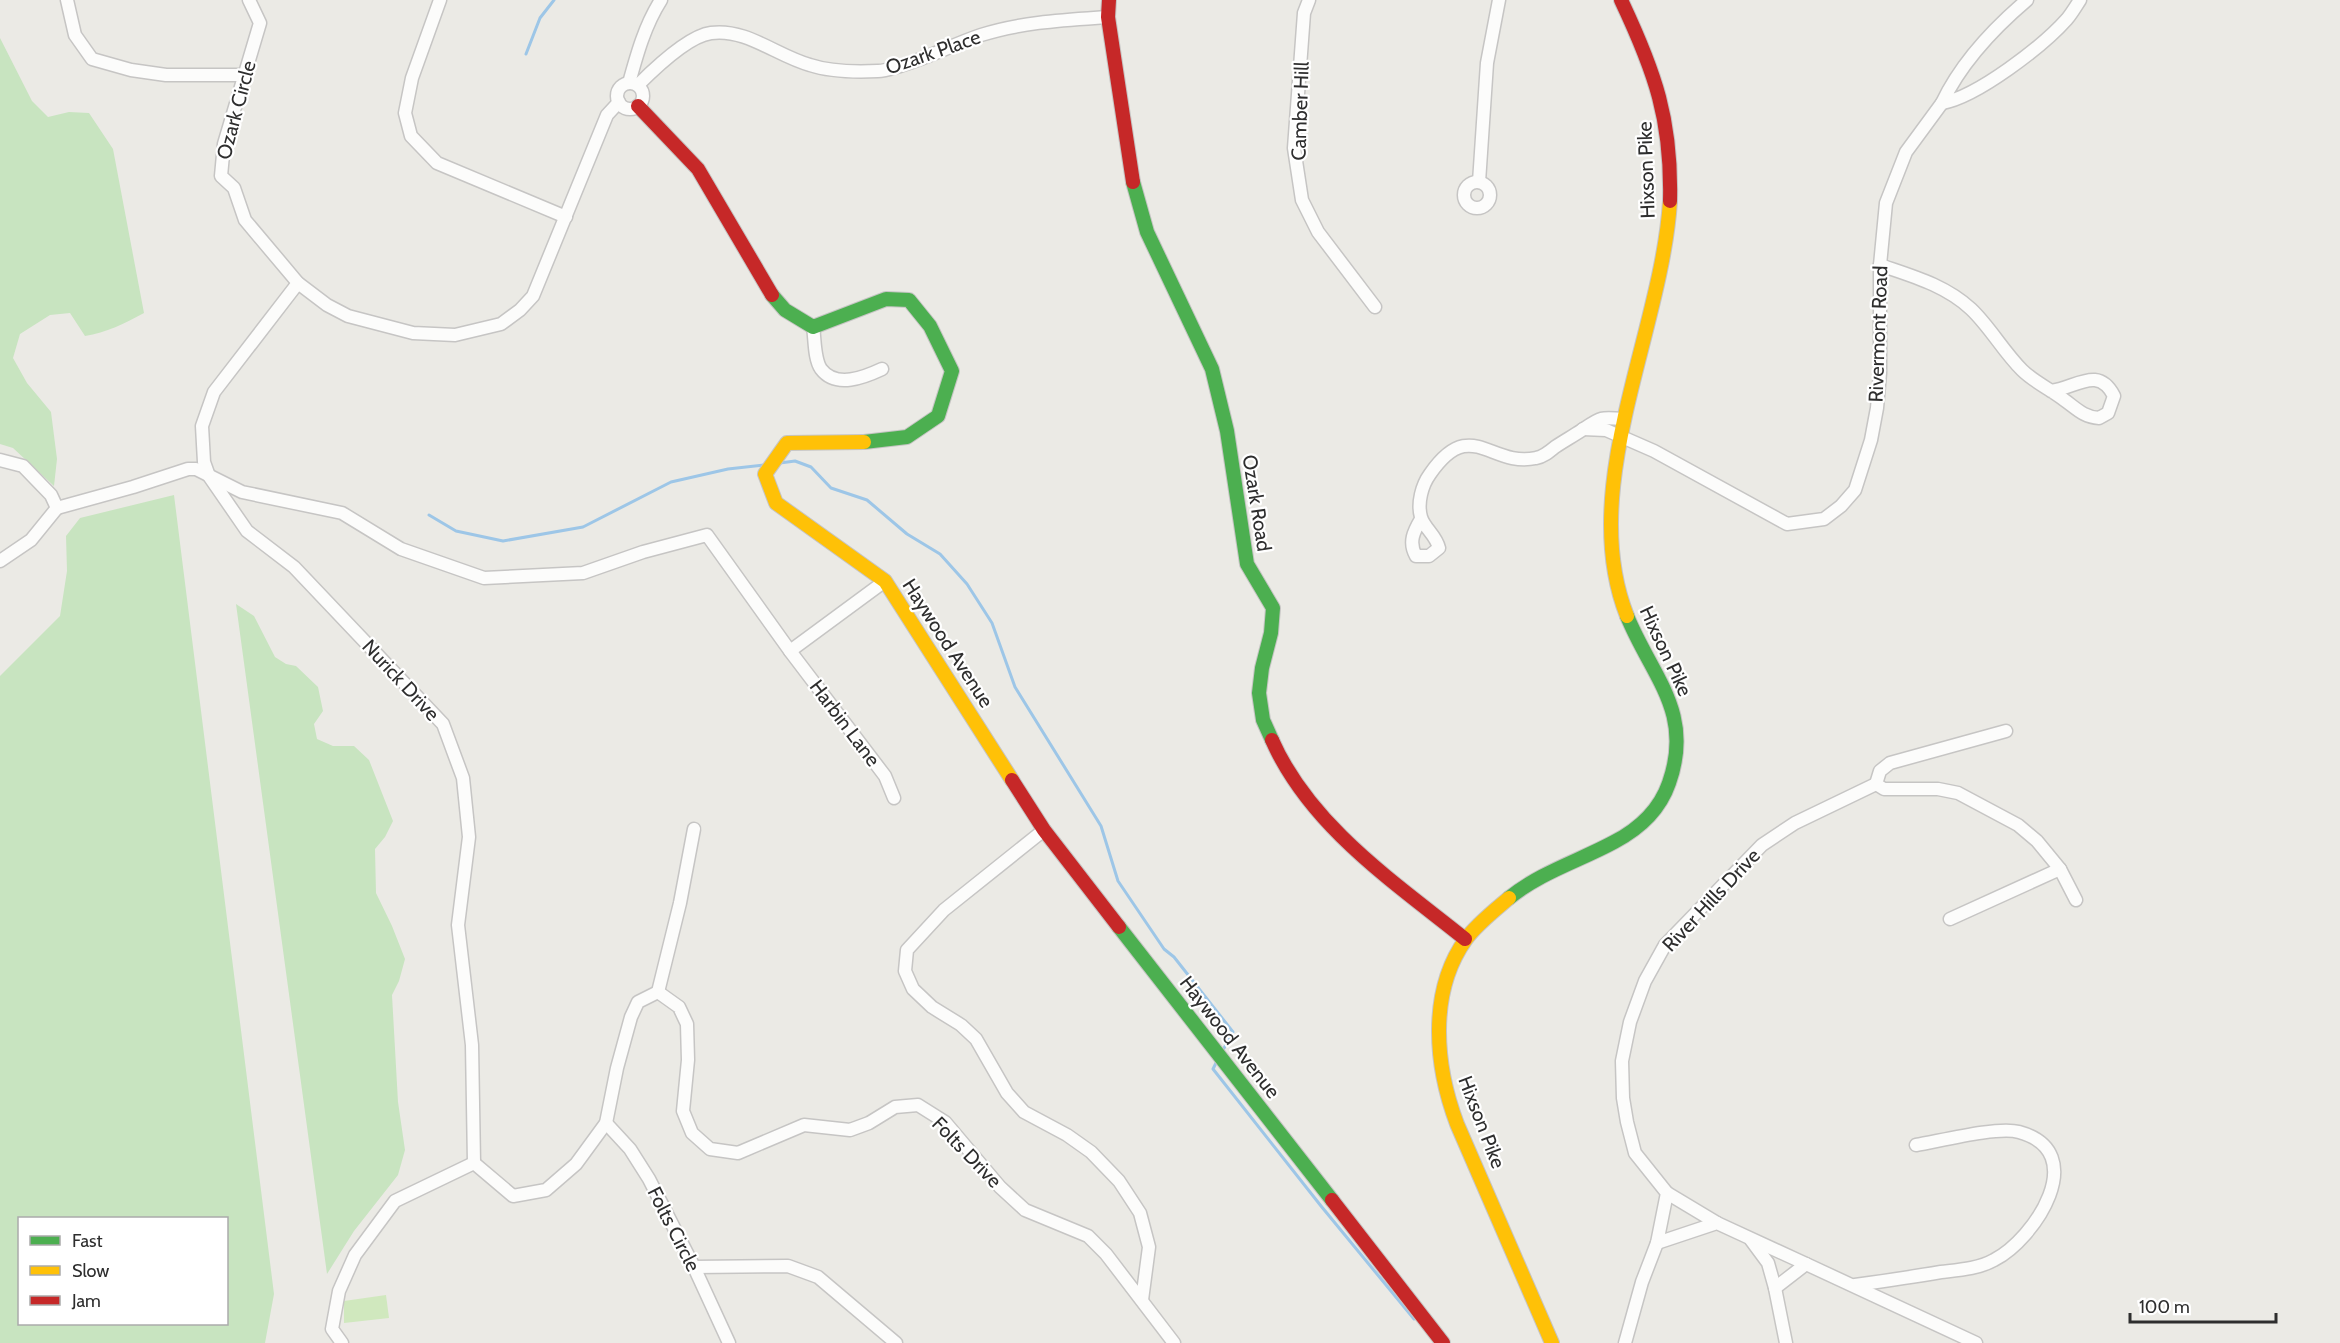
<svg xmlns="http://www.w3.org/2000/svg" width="2340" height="1343" viewBox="0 0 2340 1343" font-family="Cabin,sans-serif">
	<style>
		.green { fill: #c8e4c0; fill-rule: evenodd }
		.pitch { fill: #d0e8be }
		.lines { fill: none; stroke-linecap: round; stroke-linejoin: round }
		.stream { stroke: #9dc6e7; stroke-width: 3 }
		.street-casing { stroke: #c6c5c4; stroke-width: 15 }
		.fast-casing { stroke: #c6c5c4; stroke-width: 16 }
		.slow-casing { stroke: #c6c5c4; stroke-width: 16 }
		.jam-casing { stroke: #c6c5c4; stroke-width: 16 }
		.street { stroke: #fcfcfb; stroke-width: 12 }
		.fast { stroke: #4caf50; stroke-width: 14 }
		.slow { stroke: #ffc107; stroke-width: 14 }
		.jam { stroke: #c62828; stroke-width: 14 }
		.labels { text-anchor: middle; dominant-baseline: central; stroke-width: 4.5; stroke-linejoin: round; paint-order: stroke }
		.street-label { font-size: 20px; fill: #2e2e2e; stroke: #fff }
	</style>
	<rect width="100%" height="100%" fill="#ebeae5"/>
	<g class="green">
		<path d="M0,38L32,101L48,117L69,112L89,113L113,149L144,313C125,323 106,333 85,336L70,313L50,315L20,334L13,358L27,383L51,412L57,459L54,486L13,448L0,444Z"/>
		<path d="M174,495L274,1294L265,1343H0V676L60,616L67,571L66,536L80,518ZM20,1218H226V1324H20Z"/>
		<polygon points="236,604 254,616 275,657 286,664 296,666 318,687 323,711 314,724 317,739 333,746 354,746 369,760 393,821 385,837 375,849 376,893 392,926 405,959 399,981 392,995 398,1102 405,1150 398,1175 354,1231 327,1274"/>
	</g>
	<polygon class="pitch" points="386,1295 389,1318 344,1323 344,1301"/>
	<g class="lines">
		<g class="stream">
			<polyline points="526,54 540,18 554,0"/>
			<polyline points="780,463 795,461 811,467 831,488 867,500 907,534 940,554 967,584 992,623 1015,687 1101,826 1118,881 1164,949 1174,957 1233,1032 1223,1050"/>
			<polyline points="429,515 456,531 503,541 583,527 671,482 728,469 765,465"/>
			<polyline points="1217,1061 1213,1069 1321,1206 1414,1319"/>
		</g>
		<g class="street-casing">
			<g id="street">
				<polyline points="67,0 75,35 92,59 131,70 166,75 246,75"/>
				<polyline points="249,0 260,23 224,144 221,176 234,188 245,220 298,283 327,305 348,316 413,333 455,335 501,324 520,310 533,296 607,115 619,102"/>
				<polyline points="440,0 412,78 405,113 411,136 437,163 566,217"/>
				<polyline points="1309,0 1304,13 1294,148 1302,200 1318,232 1375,307"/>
				<path d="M2027,0C1994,28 1961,63 1942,103C1977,97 2043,46 2067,19C2072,13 2076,6 2080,0"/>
				<path d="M629,83C637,54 645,25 661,0"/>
				<circle cx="630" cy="96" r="13"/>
				<path d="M638,85C654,69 688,36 711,33C746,28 777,56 810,65C831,72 857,72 878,71C885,71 893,68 900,66C928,58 954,44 981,35C1022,22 1065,20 1108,17"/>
				<circle cx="1477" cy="195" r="13"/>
				<polyline points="1479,182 1487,63 1499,0"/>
				<path d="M1880,265C1912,276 1945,285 1971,309C1990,327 2003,351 2022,370C2034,382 2050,389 2063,399C2076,408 2083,417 2099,418L2108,413L2114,396C2098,365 2076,388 2051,391"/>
				<polyline points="298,283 214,392 202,426 204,462 209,476 247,531 294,567 443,724 463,778 469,837 458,925 472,1045 474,1163"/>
				<path d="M813,327C815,339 814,359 821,369C836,389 865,377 882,369"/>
				<polyline points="1583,429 1606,430 1654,451 1787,524 1824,519 1841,506 1855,490 1871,440 1877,408 1880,373 1880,265 1886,203 1906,152 1942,103"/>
				<polyline points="0,460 23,466 51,495 57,508"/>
				<polyline points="57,508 133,487 188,469 196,469 242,492 342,513 401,549 484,578 583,573 643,552 707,535 790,651 885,776 894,798"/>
				<path d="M1421,519C1414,531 1408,542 1416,556H1429L1439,548C1436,535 1424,528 1421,517C1417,503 1422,485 1430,474C1471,415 1490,468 1536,458C1543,457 1549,452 1555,447C1564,441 1573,436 1582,430C1601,417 1600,417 1624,419"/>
				<polyline points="0,561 31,540 57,508"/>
				<polyline points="790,651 885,581"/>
				<polyline points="1876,784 1884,789 1938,789 1958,793 2018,825 2037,841 2060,869 2076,900"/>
				<polyline points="1876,784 1880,771 1890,763 2006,731"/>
				<polyline points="1044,830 944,910 907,950 905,971 913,989 932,1007 961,1025 976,1039 1007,1093 1024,1112 1067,1135 1091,1152 1119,1181 1140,1213 1149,1247 1142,1300"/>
				<polyline points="1950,919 2060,869"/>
				<polyline points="658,992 679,1007 687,1024 688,1060 683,1111 692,1133 710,1149 738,1153 804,1125 850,1130 869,1123 895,1107 918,1105 945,1122 1000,1187 1025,1210 1088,1236 1106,1254 1174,1343"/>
				<polyline points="658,992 680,903 694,829"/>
				<polyline points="606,1123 630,1149 649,1179 694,1267 729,1343"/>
				<polyline points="474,1163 513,1196 546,1190 576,1164 606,1123 617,1068 631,1017 638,1002 658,992"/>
				<polyline points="1667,1193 1717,1223"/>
				<polyline points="1751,1240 1768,1263 1775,1288 1786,1343"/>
				<polyline points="1657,1243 1717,1223 1806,1264"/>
				<polyline points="694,1267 788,1266 818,1277 896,1343"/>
				<path d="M1855,1285C1884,1281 1912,1277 1941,1272C1958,1270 1978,1269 1994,1260C2035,1239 2092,1152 2019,1132C1998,1126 1940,1141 1916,1145"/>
				<polyline points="1775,1288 1806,1264 1976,1343"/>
				<polyline points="342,1343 332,1329 339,1291 355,1255 395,1201 474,1163"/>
				<polyline points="1625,1343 1642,1282 1657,1243 1667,1193 1635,1153 1627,1122 1623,1098 1622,1061 1630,1022 1645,981 1665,945 1762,845 1795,823 1876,784"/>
			</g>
		</g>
		<g class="fast-casing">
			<g id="fast">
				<polyline points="1133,182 1147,232 1212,369 1227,431 1247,564 1273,608 1271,633 1262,668 1259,693 1263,720 1272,740"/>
				<polyline points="772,295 785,310 813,327 886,299 909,300 930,326 952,371 938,416 907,437 864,442"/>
				<path d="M1509,898C1541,872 1579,861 1614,842C1639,829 1660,809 1669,783C1694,712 1652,677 1627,616"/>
				<polyline points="1119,927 1332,1200"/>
			</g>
		</g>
		<g class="slow-casing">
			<g id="slow">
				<polyline points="864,442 787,443 765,474 776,503 885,581 1012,780"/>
				<path d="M1627,616C1576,488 1662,332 1670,201"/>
				<path d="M1509,898C1495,910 1477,924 1466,939C1428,992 1435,1066 1457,1124L1552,1343"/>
			</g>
		</g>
		<g class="jam-casing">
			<g id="jam">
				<polyline points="1109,0 1108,17 1133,182"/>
				<path d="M1621,0C1655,72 1672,120 1670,201"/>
				<polyline points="638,106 698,169 772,295"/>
				<path d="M1272,740C1310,826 1394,882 1465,939"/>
				<polyline points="1012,780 1044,830 1119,927"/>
				<polyline points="1332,1200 1443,1343"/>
			</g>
		</g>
		<use href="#street" class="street"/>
		<use href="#fast" class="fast"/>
		<use href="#slow" class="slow"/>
		<use href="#jam" class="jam"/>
	</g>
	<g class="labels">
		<g class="street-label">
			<text transform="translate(933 52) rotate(-19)">Ozark Place</text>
			<text transform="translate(236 110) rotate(-75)">Ozark Circle</text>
			<text transform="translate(1300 111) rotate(-88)">Camber Hill</text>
			<text transform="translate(1646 170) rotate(-92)">Hixson Pike</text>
			<text transform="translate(1878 334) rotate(-88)">Rivermont Road</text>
			<text transform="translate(1257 503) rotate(81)">Ozark Road</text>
			<text transform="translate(948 643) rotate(57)">Haywood Avenue</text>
			<text transform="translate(1666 651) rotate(65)">Hixson Pike</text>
			<text transform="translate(401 680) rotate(47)">Nurick Drive</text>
			<text transform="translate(845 723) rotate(53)">Harbin Lane</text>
			<text transform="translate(1711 900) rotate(-47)">River Hills Drive</text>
			<text transform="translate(1230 1037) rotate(52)">Haywood Avenue</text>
			<text transform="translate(1482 1122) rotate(69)">Hixson Pike</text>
			<text transform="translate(967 1152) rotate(46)">Folts Drive</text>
			<text transform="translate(674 1229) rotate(63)">Folts Circle</text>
		</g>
	</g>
	<rect x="18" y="1217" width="210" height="108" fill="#ffffff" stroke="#ababab" stroke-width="1.5"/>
	<rect x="30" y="1236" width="30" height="9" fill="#4caf50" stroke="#ababab" stroke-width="1.5"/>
	<text x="72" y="1247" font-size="18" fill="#2e2e2e">Fast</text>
	<rect x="30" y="1266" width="30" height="9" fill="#ffc107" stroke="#ababab" stroke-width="1.5"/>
	<text x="72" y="1277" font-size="18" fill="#2e2e2e">Slow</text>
	<rect x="30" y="1296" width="30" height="9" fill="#c62828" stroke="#ababab" stroke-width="1.5"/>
	<text x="72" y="1307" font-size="18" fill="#2e2e2e">Jam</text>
	<path d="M2130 1313v9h146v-9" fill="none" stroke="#2e2e2e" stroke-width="3"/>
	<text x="2139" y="1313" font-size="18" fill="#2e2e2e" stroke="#ffffff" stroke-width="4.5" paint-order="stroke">100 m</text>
</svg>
